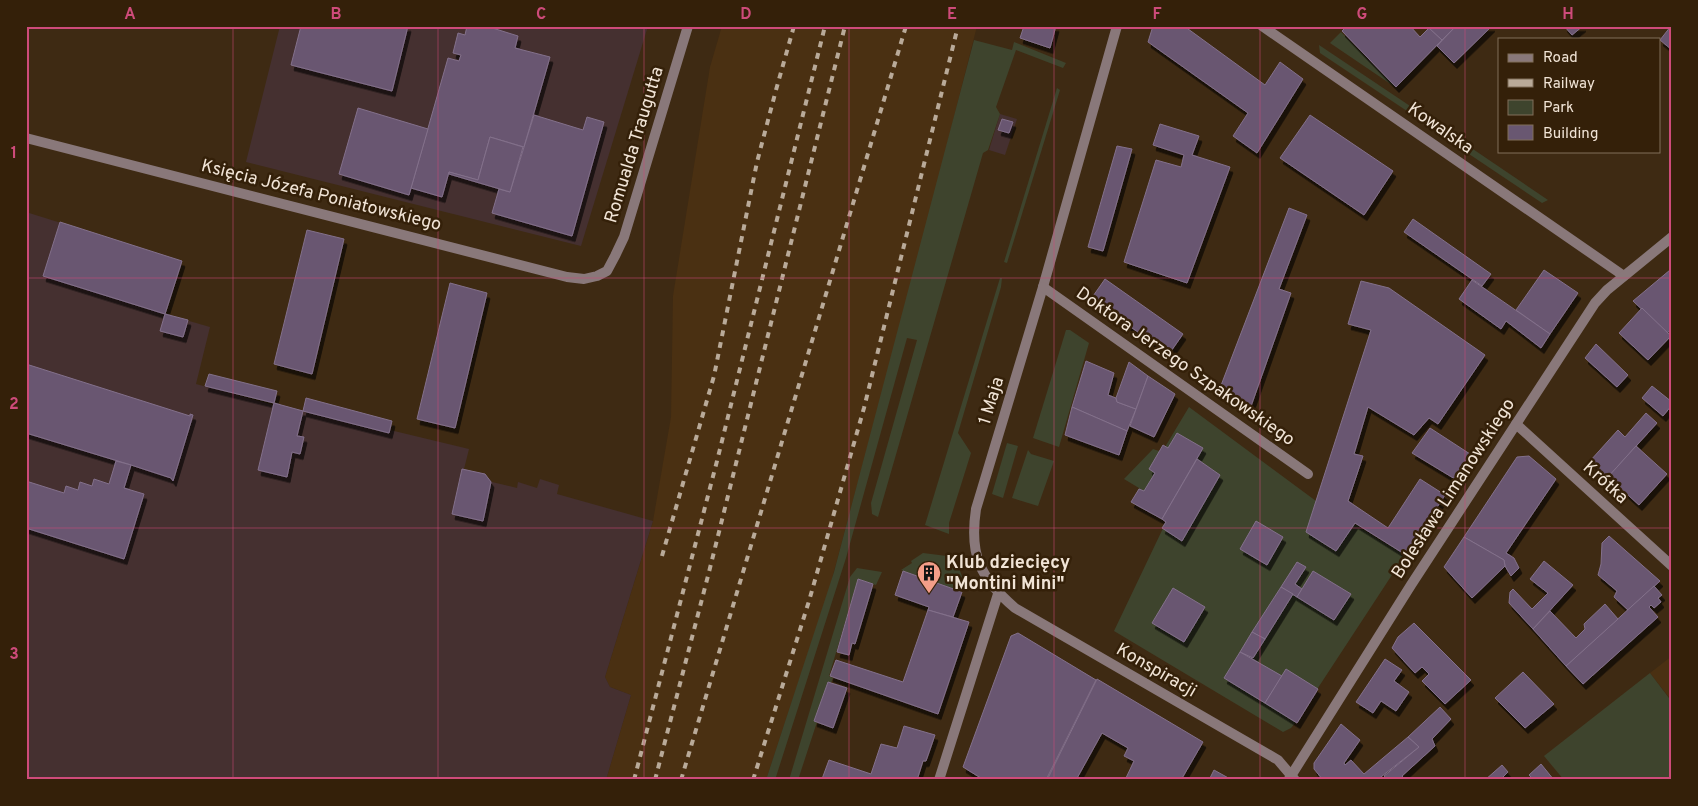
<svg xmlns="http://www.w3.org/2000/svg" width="1698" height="806" viewBox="0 0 1698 806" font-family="Overpass,sans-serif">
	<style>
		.built { fill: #4a3012 }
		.industrial { fill: #453030 }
		.green { fill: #3e442d }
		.building { fill: #695771; stroke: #83708b; filter: url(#shadow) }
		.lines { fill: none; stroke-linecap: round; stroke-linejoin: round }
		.street { stroke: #89787a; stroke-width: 10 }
		.rail { stroke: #b9aa99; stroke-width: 4; stroke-dasharray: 6 6; stroke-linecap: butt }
		.grid { fill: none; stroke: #ce4b7a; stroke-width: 1; stroke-opacity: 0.55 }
		.labels { text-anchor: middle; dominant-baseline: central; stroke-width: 5; stroke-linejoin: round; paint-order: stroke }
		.street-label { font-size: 18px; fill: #f1e4d6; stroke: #342009 }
		.poi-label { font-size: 18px; font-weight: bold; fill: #f1e4d6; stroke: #342009; text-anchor: start }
		.neatline { fill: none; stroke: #ce4b7a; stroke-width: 2 }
		.grid-label { font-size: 16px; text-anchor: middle; font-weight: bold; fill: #ce4b7a }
	</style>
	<defs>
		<filter id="shadow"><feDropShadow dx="3" dy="5.5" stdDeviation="0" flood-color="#0009"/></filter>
	</defs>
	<rect width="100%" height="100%" fill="#3e2a13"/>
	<g class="built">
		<polygon points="722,26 977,26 922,244 829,590 766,780 606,780 631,695 610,687 605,677 653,521 671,417 673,296 710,67"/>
		<polygon points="1672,656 1672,701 1650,673"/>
	</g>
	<g class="industrial">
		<polygon points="280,26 648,26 581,246 246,162"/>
		<polygon points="1000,114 1017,119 1005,155 989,150"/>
		<polygon points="26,212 182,261 165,314 210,327 196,384 273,405 274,403 389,433 390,430 469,449 464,469 485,474 492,482 517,488 518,482 537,488 540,479 559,485 557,494 653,521 605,677 610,687 631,695 606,780 26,780"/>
	</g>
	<g class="green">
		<polygon points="1341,32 1395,87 1330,43"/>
		<polygon points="974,40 1012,50 1014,42 1066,63 1063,68 1016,50 996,107 1000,114 988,150 983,153 878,517 872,514 871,503 917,340 907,338 846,558 775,780 766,780 834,572"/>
		<polygon points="1319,45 1425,116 1419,119 1320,53"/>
		<polygon points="1057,88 1060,90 1007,263 1004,262"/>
		<polygon points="1461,141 1548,200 1542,203 1460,148 1459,142"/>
		<polygon points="1000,278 1002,278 1001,287 958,433 971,453 949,523 949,534 925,525"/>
		<polygon points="1066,330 1070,330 1089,343 1059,447 1033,438"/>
		<polygon points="1189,407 1316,501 1405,555 1295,723 1291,728 1283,732 1114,631 1166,522 1132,502 1139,488 1124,479 1153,449 1162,452"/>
		<polygon points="1007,443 1018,446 1003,498 992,494"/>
		<polygon points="1028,450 1031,454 1054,461 1038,506 1012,498"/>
		<polygon points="923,553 955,557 964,582 962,585 962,592 901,570 912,563 911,561"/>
		<polygon points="857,568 882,572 876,585 858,579 829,676 833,678 831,683 828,682 814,721 817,722 798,780 789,780 850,577"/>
		<polygon points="1650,673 1672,702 1672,780 1564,780 1544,756"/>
	</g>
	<g class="building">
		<polygon points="301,26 408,26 392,91 291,65"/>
		<polygon points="467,26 486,26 518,36 515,48 550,57 524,147 490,137 478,180 449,172 442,197 411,188 448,58 459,61 461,55 453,53 458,33 465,35"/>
		<polygon points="1024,26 1056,26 1050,48 1020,38"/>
		<polygon points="1153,26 1184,26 1265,85 1280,62 1303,79 1257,153 1233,136 1248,113 1148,42"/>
		<polygon points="1347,26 1410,26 1420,37 1429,28 1442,40 1396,87 1342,31"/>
		<polygon points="1427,26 1456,26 1442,40"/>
		<polygon points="1456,26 1492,26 1454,63 1437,46"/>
		<polygon points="1564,26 1583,26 1572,35"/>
		<polygon points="1671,26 1672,26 1672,50 1660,40"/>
		<polygon points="358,108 428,129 409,195 339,174"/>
		<polygon points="534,115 583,130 587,117 604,122 572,236 492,213 499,189 510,192"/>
		<polygon points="1310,115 1393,171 1364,215 1280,158"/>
		<polygon points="1002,119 1013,122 1009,133 998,130"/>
		<polygon points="1160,124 1199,136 1192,155 1230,167 1187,283 1124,262 1156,160 1181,167 1184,155 1153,145"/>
		<polygon points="490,137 523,147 510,192 449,174 449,172 478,180"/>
		<polygon points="1117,146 1132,149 1103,251 1088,247"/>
		<polygon points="1289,208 1307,215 1279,289 1291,293 1250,409 1220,388"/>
		<polygon points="1413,219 1491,274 1482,286 1404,232"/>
		<polygon points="60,222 182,261 165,314 43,276"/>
		<polygon points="307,230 344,239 312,374 274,364"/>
		<polygon points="1544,270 1578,293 1550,334 1516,310"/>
		<polygon points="1670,270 1672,271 1672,329 1667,333 1633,301"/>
		<polygon points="1105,279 1183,334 1169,354 1091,299"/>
		<polygon points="1472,280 1550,334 1541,348 1506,321 1501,329 1459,299"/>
		<polygon points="1361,281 1389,288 1485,355 1438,424 1429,418 1414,435 1368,407 1354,454 1363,456 1348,501 1388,528 1420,479 1445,495 1406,555 1355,523 1336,551 1306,532 1371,330 1348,324"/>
		<polygon points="450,283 487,293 455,428 417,419"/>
		<polygon points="1642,308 1671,336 1648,360 1619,333"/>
		<polygon points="165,314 188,320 183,337 160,331"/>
		<polygon points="1596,344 1628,375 1617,387 1585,358"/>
		<polygon points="1086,361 1114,373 1108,395 1116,398 1117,402 1136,409 1127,431 1072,407"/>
		<polygon points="1129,362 1148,376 1136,409 1117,402 1116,398"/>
		<polygon points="26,364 190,416 190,414 193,415 173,481 171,478 131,465 26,433"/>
		<polygon points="209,374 277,391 274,403 205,386"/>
		<polygon points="1148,376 1175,394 1154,437 1130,426"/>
		<polygon points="1652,386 1672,402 1672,405 1663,416 1642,398"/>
		<polygon points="306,398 392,421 389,433 303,411"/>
		<polygon points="274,403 303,411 297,436 304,437 300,454 292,452 287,477 258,470"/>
		<polygon points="1072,407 1127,431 1119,455 1065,435"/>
		<polygon points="1646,413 1657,423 1608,477 1590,461 1618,430 1625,437"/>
		<polygon points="1430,428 1470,454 1455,479 1412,453"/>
		<polygon points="1177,433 1203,448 1162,519 1131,502 1139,489 1144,491 1155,473 1149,469 1163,445 1168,448"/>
		<polygon points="1636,446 1667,474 1639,505 1608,477"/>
		<polygon points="1529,456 1556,479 1506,553 1514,558 1519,568 1511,576 1505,566 1504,560 1464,537 1517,457"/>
		<polygon points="1197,459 1220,475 1182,541 1162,528 1166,522 1162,519"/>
		<polygon points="116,461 131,465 124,488 144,494 124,559 26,528 26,481 64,493 66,486 78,490 80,482 92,486 94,479 109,484"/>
		<polygon points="462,469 485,474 491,482 483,521 452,514"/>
		<polygon points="1256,521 1283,537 1267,565 1240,549"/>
		<polygon points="1609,536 1660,581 1628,610 1614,597 1617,591 1598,575 1601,564 1602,543"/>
		<polygon points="1464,537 1504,560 1505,566 1472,598 1444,567"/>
		<polygon points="1544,561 1573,585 1533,629 1509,603 1510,592 1513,589 1532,609 1548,593 1530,579"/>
		<polygon points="1297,562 1306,567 1295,584 1302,589 1297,597 1281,587"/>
		<polygon points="903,571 962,592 953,617 928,610 929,607 895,595"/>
		<polygon points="1313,571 1351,594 1334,620 1297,597"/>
		<polygon points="858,579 873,584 855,644 852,643 849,655 837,652"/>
		<polygon points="1654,586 1662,595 1658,598 1661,602 1654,608 1651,605 1649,607 1658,617 1583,684 1566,666"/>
		<polygon points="1281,587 1293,594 1265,639 1252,632"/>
		<polygon points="1173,588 1205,607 1184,642 1152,623"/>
		<polygon points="1605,604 1618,619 1566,666 1533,629 1550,611 1576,638 1585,629 1584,624"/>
		<polygon points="928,610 969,622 938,714 830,676 836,660 903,682"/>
		<polygon points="1414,623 1471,680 1445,704 1422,681 1429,674 1422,667 1415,673 1392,648 1398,637"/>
		<polygon points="1252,632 1265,639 1253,658 1240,652"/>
		<polygon points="1018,633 1096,680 1046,780 984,780 963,767 1011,636"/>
		<polygon points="1240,652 1282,676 1265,703 1224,678"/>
		<polygon points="1385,659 1402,670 1394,681 1409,692 1396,711 1381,701 1373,713 1356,702"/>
		<polygon points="1286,669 1318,689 1297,723 1265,703"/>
		<polygon points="1523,672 1554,704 1525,728 1495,698"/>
		<polygon points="1097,679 1203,742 1181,780 1125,780 1134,761 1124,756 1128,748 1102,733 1076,780 1047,780"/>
		<polygon points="828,682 847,688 833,728 814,721"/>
		<polygon points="1440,707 1451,719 1432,739 1435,746 1402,776 1406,780 1388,780 1384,776 1419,747 1408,737"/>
		<polygon points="1341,724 1360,740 1344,763 1345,765 1351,760 1364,774 1408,737 1419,747 1377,780 1323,780 1314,769 1314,763"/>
		<polygon points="904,726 935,735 926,761 923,761 917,780 822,779 829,760 871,774 881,744 897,748"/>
		<polygon points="1541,764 1554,780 1534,780 1529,775"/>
		<polygon points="1502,765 1508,772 1500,780 1485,780"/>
		<polygon points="1214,770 1232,780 1209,780"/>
	</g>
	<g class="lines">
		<g class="street">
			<path d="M1117,26L1043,287L976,509C969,555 980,578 1015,608L1278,760L1295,780"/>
			<polyline points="1262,26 1624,276"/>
			<polyline points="26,138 567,277 584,279 597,276 607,271 615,256 624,237 688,26"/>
			<polyline points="1043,287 1308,474"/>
			<polyline points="1516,424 1672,566"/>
			<polyline points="1289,779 1411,585 1595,303 1607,290 1672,237"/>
			<polyline points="939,780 998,594"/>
		</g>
		<g class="rail">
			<polyline points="662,556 714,376 757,162 776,90 794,26"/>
			<polyline points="634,780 717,461 825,26"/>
			<polyline points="655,780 709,572 845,26"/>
			<polyline points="681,780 906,26"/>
			<polyline points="753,780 809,601 864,408 958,26"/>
		</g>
	</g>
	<path class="grid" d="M233,26V780M438,26V780M644,26V780M849,26V780M1054,26V780M1260,26V780M1465,26V780M26,278H1672M26,528H1672"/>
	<defs>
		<g id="building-pin" transform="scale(1.25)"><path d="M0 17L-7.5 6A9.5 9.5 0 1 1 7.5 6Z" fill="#f49e89" stroke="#342009"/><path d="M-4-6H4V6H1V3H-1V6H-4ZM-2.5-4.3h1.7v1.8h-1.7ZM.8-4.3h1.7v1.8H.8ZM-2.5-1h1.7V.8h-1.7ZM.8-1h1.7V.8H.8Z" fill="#111"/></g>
	</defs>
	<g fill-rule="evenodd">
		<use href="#building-pin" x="929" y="573"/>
	</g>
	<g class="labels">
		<g class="street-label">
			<text transform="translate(1440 129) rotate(35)">Kowalska</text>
			<text transform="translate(635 145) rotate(-73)">Romualda Traugutta</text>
			<text transform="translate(321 196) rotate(14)">Księcia Józefa Poniatowskiego</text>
			<text transform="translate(1185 367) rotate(35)">Doktora Jerzego Szpakowskiego</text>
			<text transform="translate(992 401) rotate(-73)">1 Maja</text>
			<text transform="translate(1605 483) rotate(42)">Krótka</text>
			<text transform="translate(1454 489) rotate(-57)">Bolesława Limanowskiego</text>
			<text transform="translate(1156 671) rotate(30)">Konspiracji</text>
		</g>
		<g class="poi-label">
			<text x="946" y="563">Klub dziecięcy<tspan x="946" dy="21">"Montini Mini"</tspan></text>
		</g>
	</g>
	<rect width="1698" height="806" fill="none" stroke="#342009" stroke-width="55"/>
	<rect x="1498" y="38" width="162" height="115" fill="#342009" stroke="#806e5b"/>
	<rect x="1508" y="54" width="25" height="8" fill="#89787a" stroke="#806e5b"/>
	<text x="1543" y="62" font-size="15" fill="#f1e4d6">Road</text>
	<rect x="1508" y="79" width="25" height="8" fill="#b9aa99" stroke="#806e5b"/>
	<text x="1543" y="88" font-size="15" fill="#f1e4d6">Railway</text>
	<rect x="1508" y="100" width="25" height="15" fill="#3e442d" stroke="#806e5b"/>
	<text x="1543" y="112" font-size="15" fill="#f1e4d6">Park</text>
	<rect x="1508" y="125" width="25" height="15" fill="#695771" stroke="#806e5b"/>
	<text x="1543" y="138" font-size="15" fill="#f1e4d6">Building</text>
	<rect x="28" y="28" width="1642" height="750" class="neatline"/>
	<g class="grid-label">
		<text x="130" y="19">A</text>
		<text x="336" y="19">B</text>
		<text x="541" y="19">C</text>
		<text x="746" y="19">D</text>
		<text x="952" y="19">E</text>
		<text x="1157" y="19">F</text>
		<text x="1362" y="19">G</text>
		<text x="1568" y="19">H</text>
		<text x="14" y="158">1</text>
		<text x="14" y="409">2</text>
		<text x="14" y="659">3</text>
	</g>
</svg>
